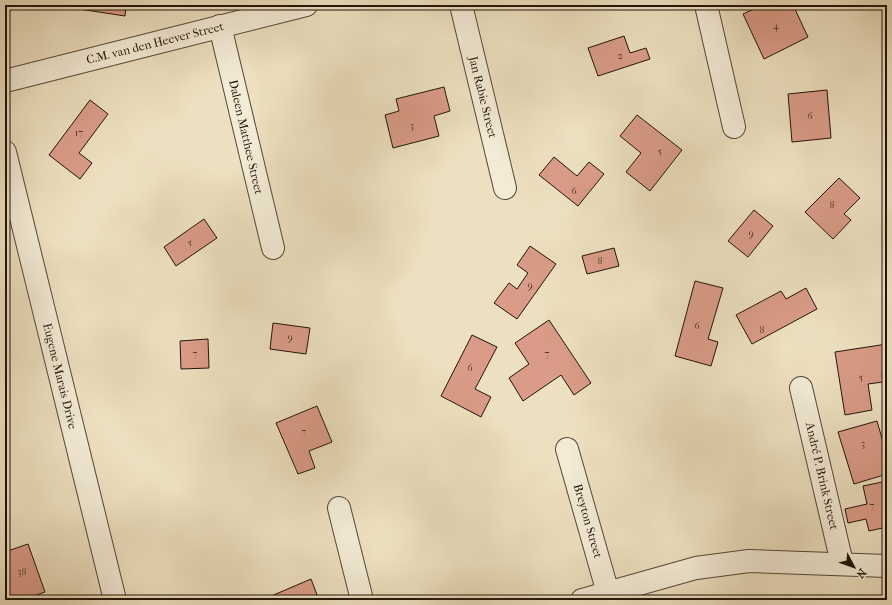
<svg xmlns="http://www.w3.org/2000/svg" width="892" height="605" viewBox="0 0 892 605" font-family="'IM FELL French Canon',serif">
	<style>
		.building { fill: #da9c88; stroke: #21140a }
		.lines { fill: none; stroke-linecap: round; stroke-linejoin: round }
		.minor-casing { stroke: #544738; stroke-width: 24 }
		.minor { stroke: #f3ebd6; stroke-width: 22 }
		.labels { text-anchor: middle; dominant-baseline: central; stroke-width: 4; stroke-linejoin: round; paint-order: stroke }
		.number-label { font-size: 10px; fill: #4f362a }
		.street-label { font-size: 12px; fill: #21140a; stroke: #f3ebd6 }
	</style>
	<rect width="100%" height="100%" fill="#ede0c0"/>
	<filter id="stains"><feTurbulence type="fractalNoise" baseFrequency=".005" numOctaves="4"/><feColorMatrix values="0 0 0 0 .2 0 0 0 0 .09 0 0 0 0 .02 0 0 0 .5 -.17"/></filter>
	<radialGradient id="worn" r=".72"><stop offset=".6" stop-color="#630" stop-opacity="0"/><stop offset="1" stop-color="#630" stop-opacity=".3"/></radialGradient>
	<g class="building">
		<polygon points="66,5 126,5 125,16 66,7"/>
		<polygon points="762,5 793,5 808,37 764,59 743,14"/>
		<polygon points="624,36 630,53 646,48 650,59 598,76 588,48"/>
		<polygon points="444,87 450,111 434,116 439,136 393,148 385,115 399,111 396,99"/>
		<polygon points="827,90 831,138 792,142 788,94"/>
		<polygon points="90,100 108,114 79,153 92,163 80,179 49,155"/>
		<polygon points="637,115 682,150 650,191 626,172 641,153 620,136"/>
		<polygon points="554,157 577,176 589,162 604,174 578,206 539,175"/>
		<polygon points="839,178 860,198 844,214 851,220 833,239 805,212"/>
		<polygon points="754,210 773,226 748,257 728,241"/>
		<polygon points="204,219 217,238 176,266 164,247"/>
		<polygon points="530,246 556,264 517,319 494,303 509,283 517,289 528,273 517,265"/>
		<polygon points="614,248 619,266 587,274 582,256"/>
		<polygon points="695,281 723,288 708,339 718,342 711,366 675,356"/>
		<polygon points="806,288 817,309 752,344 736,315 781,291 786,299"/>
		<polygon points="549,320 591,383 574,395 561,375 523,401 509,378 529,364 515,343"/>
		<polygon points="273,323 310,328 306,354 270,349"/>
		<polygon points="472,335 497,347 475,389 491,397 481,417 441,396"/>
		<polygon points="208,339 209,368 181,369 180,341"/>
		<polygon points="887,344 887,373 882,374 883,382 868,384 872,410 845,415 835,352"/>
		<polygon points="317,406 332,442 309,451 315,468 298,474 276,423"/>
		<polygon points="877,421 887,456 887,474 854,484 838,432"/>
		<polygon points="887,481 887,527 869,531 866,519 848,523 845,509 867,504 863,486"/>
		<polygon points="28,544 45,592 31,597 32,600 5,600 5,552"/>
		<polygon points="311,579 319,600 262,600"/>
	</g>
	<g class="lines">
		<g class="minor-casing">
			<g id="minor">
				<polyline points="461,5 505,188"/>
				<polyline points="706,5 734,127"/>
				<polyline points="220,26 273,248"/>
				<polyline points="5,81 306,5"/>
				<polyline points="5,152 115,600"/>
				<polyline points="801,388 842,563"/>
				<polyline points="567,449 608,593"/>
				<polyline points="339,508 362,600"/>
				<polyline points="582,600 696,568 749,561 887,566"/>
			</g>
		</g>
		<use href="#minor" class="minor"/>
	</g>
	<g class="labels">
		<g class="number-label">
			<text x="776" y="26">4</text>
			<text x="620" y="56">2</text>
			<text x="810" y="116">6</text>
			<text x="412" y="126">3</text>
			<text x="79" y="133">17</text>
			<text x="660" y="152">5</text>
			<text x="574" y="191">6</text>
			<text x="832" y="205">8</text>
			<text x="751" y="234">9</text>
			<text x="190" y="243">5</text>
			<text x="600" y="261">8</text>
			<text x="530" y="286">9</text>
			<text x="697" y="326">6</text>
			<text x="762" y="330">8</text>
			<text x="290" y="338">9</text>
			<text x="195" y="354">7</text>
			<text x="547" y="354">7</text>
			<text x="470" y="368">6</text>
			<text x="861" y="378">5</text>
			<text x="304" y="432">7</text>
			<text x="863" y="444">3</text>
			<text x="872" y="506">7</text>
			<text x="22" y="572">38</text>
		</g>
		<g class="street-label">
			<text transform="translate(155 43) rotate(-14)">C.M. van den Heever Street</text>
			<text transform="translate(483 97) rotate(76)">Jan Rabie Street</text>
			<text transform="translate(246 137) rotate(77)">Daleen Matthee Street</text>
			<text transform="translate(60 376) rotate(76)">Eugene Marais Drive</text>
			<text transform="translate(822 476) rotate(77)">André P. Brink Street</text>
			<text transform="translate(588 521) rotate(74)">Breyton Street</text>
		</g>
	</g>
	<rect width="892" height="605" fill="none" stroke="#ede0c0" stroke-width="20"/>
	<rect x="6" y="6" width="880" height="593" fill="none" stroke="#21140a" stroke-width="2"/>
	<rect x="10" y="10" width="872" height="585" fill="none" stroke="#21140a"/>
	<g transform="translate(854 567) rotate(131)" stroke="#f3ebd6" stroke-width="3" paint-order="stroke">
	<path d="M0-3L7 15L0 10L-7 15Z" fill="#21140a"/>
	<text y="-6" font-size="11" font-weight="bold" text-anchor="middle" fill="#21140a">N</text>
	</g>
	<rect width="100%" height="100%" filter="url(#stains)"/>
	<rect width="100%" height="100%" fill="url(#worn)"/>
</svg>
